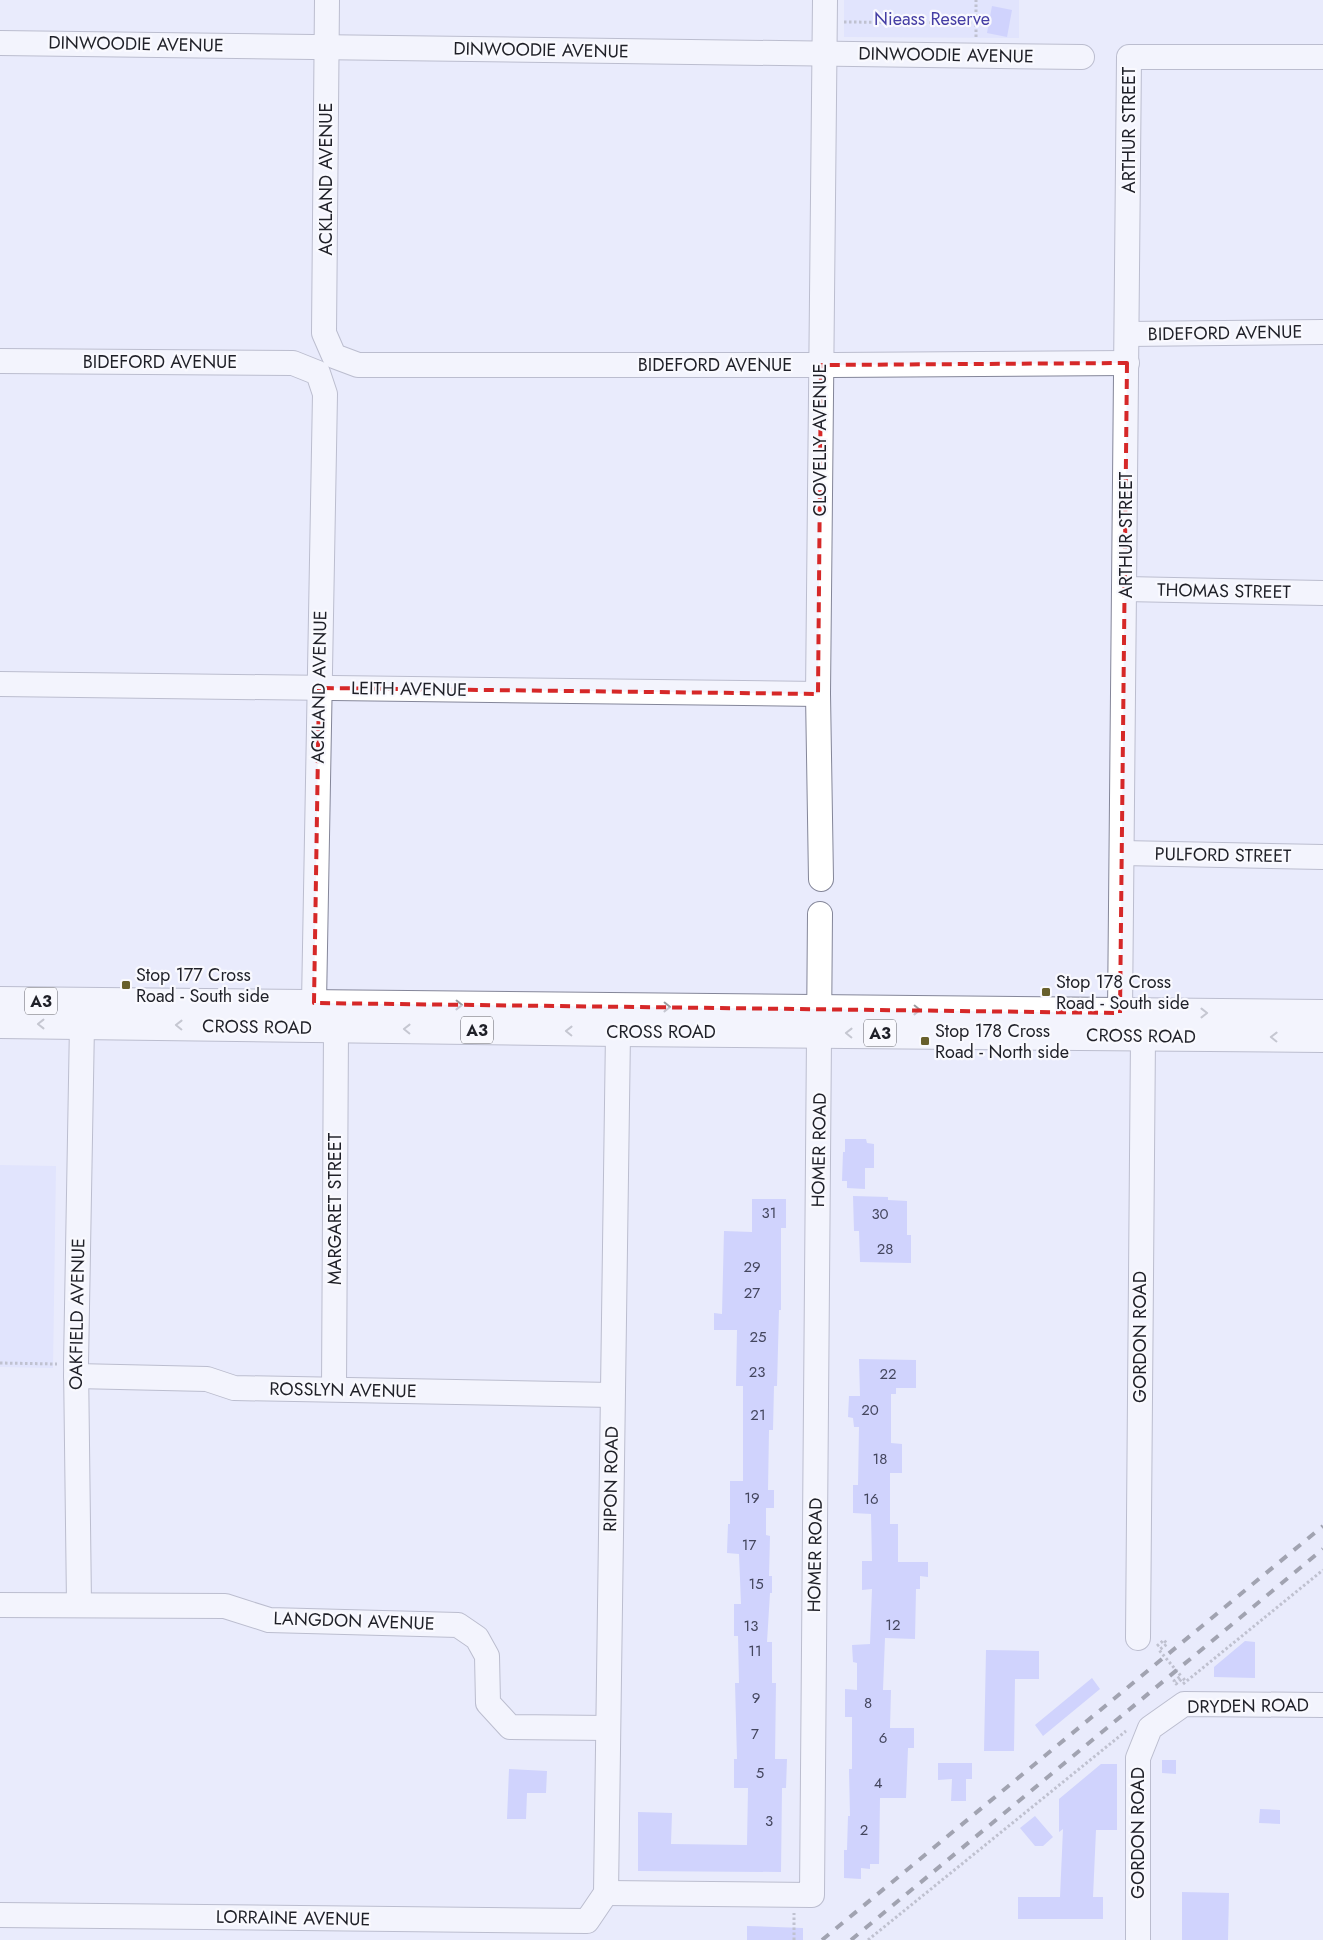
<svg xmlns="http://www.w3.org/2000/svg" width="1323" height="1940" viewBox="0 0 1323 1940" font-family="Jost,sans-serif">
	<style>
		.green { fill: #d7dbfe }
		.building { fill: #b1b6fe }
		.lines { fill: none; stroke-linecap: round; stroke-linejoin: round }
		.minor-casing { stroke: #848699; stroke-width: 26 }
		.highway-casing { stroke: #848699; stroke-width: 30 }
		.path { stroke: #8d8e9b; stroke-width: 3; stroke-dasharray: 2.5 2.5; stroke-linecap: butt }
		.minor { stroke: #fff; stroke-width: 24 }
		.highway { stroke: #fff; stroke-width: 28 }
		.rail { stroke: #4b4d57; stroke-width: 4; stroke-dasharray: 9 9; stroke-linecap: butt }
		.oneway { stroke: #9a9b9e }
		.marked { fill: none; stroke: #d62828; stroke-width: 4; stroke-dasharray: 10 6; stroke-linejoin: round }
		.poi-dot { fill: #68602c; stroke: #f9f9fe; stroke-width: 2 }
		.labels { text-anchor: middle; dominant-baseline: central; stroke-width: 4.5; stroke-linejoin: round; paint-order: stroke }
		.number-label { font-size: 15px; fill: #44465e }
		.shield { fill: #f9f9fe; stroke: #606168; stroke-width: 1 }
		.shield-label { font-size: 16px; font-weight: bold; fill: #1f2028 }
		.park-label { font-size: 18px; fill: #453ea4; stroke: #f9f9fe }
		.street-label { font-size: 18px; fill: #1f2028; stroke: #f9f9fe }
		.poi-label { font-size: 18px; fill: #1f2028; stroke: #f9f9fe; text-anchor: start }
	</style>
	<rect width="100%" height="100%" fill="#e9ebfc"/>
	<g class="green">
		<polygon points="844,0 1019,0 1019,38 844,37"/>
		<polygon points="0,1165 56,1166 53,1368 0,1367"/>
	</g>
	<g class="building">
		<polygon points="992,6 1012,10 1007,37 987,33"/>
		<polygon points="845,1139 866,1139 867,1143 874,1144 874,1168 865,1168 865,1189 847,1188 847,1181 842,1181 843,1152 845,1152"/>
		<polygon points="853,1196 888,1197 888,1200 907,1201 907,1235 911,1235 911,1263 860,1262 859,1231 854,1231"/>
		<polygon points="752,1199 786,1199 786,1228 781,1228 781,1310 779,1310 777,1386 774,1386 773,1430 769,1430 768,1490 774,1490 774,1508 766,1508 766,1535 770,1536 769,1576 772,1576 772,1593 770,1593 767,1642 772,1642 772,1683 776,1683 775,1759 787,1759 786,1788 782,1788 781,1872 638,1871 638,1812 672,1813 671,1844 747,1845 748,1788 734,1788 734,1759 737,1759 735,1683 739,1683 738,1636 734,1636 734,1604 741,1604 739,1554 727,1553 728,1524 730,1524 730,1481 743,1481 743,1386 736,1386 737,1330 714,1330 714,1313 722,1314 724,1231 752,1232"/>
		<polygon points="859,1359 916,1360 916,1388 896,1388 896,1394 891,1394 891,1443 902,1444 902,1473 890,1473 890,1524 898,1524 898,1562 928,1562 928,1577 920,1576 920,1589 916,1589 915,1639 885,1638 883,1690 891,1690 890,1728 914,1728 914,1748 908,1748 906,1798 880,1798 879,1864 870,1864 870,1869 861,1868 861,1879 844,1878 844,1850 847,1850 848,1816 850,1816 849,1769 852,1769 852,1717 845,1717 845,1689 857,1690 857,1663 853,1662 852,1645 870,1644 872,1589 862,1590 862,1561 872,1561 871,1514 853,1513 853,1485 858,1485 859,1427 854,1427 853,1418 848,1417 849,1396 860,1396"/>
		<polygon points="1245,1641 1255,1642 1255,1678 1214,1677 1214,1667"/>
		<polygon points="986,1650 1039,1651 1039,1679 1015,1679 1014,1751 984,1751"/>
		<polygon points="1092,1678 1100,1689 1043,1736 1035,1725"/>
		<polygon points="1162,1760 1176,1760 1176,1774 1162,1773"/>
		<polygon points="938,1763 972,1763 972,1779 966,1779 966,1801 951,1801 952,1779 938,1780"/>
		<polygon points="1101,1764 1117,1764 1117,1830 1096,1830 1093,1897 1103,1897 1103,1919 1018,1919 1018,1897 1060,1897 1063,1829 1059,1832 1059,1799"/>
		<polygon points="509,1769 547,1771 546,1793 527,1793 526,1819 507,1819"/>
		<polygon points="1260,1809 1280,1810 1280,1824 1259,1823"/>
		<polygon points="1035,1816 1053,1837 1043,1846 1035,1846 1020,1828"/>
		<polygon points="1182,1892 1229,1893 1228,1940 1182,1940"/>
		<polygon points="747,1926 803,1928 803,1940 747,1940"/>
	</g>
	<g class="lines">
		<g class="minor-casing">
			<g id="minor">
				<polyline points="327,0 324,333 334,356 358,365 834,365 1127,363"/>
				<polyline points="0,43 1082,57"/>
				<polyline points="1127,334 1323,332"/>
				<polyline points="0,361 293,363 318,373 325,394 314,1003"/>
				<polyline points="1125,589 1323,593"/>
				<polyline points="0,684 818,694"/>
				<polyline points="1122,853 1323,857"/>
				<polyline points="821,879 818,694 825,0"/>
				<polyline points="1120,1013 1129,57 1323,57"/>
				<polyline points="76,1376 207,1379 234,1388 612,1395"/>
				<polyline points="334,1389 336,1028"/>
				<polyline points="79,1604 76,1364 82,1024"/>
				<polyline points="0,1605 225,1606 269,1620 458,1625 477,1638 487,1656 488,1703 510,1727 608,1728"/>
				<polyline points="1138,1638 1143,1036"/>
				<polyline points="606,1893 812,1895 820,914"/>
				<polyline points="0,1915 587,1921 606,1893 618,1032"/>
				<polyline points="1138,1940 1138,1758 1150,1728 1184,1704 1323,1705"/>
			</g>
		</g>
		<g class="highway-casing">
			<g id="highway">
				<polyline points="0,1001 1323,1014"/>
				<polyline points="0,1024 618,1032 1323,1038"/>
			</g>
		</g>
		<g class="path">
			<polyline points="844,22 976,23"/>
			<polyline points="976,37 976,0"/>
			<polyline points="0,1363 57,1364"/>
			<polyline points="1157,1646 1164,1640 1167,1644 1159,1650 1181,1676 1174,1681 1176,1684 1183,1678 1186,1682"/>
			<polyline points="1183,1684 1323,1570"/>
			<polyline points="794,1940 794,1913"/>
			<polyline points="868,1940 1126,1731"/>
		</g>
		<use href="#minor" class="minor"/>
		<use href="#highway" class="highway"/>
		<g class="rail">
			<polyline points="822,1940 1323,1526"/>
			<polyline points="851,1940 1323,1549"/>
		</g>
	</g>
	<defs><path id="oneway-chevron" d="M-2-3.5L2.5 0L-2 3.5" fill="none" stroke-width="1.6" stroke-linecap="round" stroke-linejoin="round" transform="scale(1.25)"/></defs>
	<g class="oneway">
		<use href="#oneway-chevron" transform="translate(459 1005) rotate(1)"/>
		<use href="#oneway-chevron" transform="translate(667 1007) rotate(1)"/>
		<use href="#oneway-chevron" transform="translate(917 1010) rotate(1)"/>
		<use href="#oneway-chevron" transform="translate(1204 1013)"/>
		<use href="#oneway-chevron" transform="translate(41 1024) rotate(180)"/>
		<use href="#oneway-chevron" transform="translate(179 1025) rotate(-179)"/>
		<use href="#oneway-chevron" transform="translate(407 1029) rotate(-179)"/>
		<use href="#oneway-chevron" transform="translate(569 1031) rotate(-179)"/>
		<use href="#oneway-chevron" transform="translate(849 1033) rotate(-179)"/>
		<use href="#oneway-chevron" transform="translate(1274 1037) rotate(-179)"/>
	</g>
	<path d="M0 0H1323V1940H0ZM1127,363L1120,1013L314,1003L319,688L818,694L821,365Z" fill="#e9ebfc" fill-opacity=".55" fill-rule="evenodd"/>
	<path class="marked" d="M1127,363L1120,1013L314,1003L319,688L818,694L821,365Z"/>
	<g class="poi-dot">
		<rect x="121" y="980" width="10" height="10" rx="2.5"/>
		<rect x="1041" y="987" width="10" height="10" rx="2.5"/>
		<rect x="920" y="1036" width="10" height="10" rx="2.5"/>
	</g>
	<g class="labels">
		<g class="number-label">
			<text x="769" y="1213">31</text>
			<text x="880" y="1214">30</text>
			<text x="885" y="1249">28</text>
			<text x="752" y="1267">29</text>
			<text x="752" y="1293">27</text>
			<text x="758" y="1337">25</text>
			<text x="757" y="1372">23</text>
			<text x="888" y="1374">22</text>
			<text x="870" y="1410">20</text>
			<text x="758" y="1415">21</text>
			<text x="880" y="1459">18</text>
			<text x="752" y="1498">19</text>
			<text x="871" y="1499">16</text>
			<text x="749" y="1545">17</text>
			<text x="756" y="1584">15</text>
			<text x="893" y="1625">12</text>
			<text x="751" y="1626">13</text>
			<text x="755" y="1651">11</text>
			<text x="756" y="1698">9</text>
			<text x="868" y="1703">8</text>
			<text x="755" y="1734">7</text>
			<text x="883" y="1738">6</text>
			<text x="760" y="1773">5</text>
			<text x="878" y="1783">4</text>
			<text x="769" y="1821">3</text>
			<text x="864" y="1830">2</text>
		</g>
		<g class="shield">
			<rect x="25" y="987.5" width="32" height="27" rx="4"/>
			<rect x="461" y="1016.5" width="32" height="27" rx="4"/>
			<rect x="864" y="1019.5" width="32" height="27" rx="4"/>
		</g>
		<g class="shield-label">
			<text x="41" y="1001">A3</text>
			<text x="477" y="1030">A3</text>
			<text x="880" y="1033">A3</text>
		</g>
		<g class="park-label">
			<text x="932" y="19">Nieass Reserve</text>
		</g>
		<g class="street-label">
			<text transform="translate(136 44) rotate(1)">DINWOODIE AVENUE</text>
			<text transform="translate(541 50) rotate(1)">DINWOODIE AVENUE</text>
			<text transform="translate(946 55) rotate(1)">DINWOODIE AVENUE</text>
			<text transform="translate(1129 130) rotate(-90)">ARTHUR STREET</text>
			<text transform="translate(326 179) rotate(-90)">ACKLAND AVENUE</text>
			<text transform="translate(1225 333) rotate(-1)">BIDEFORD AVENUE</text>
			<text x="160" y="362">BIDEFORD AVENUE</text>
			<text x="715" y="365">BIDEFORD AVENUE</text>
			<text transform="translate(820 440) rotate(-90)">CLOVELLY AVENUE</text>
			<text transform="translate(1126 535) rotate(-90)">ARTHUR STREET</text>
			<text transform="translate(1224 591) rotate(1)">THOMAS STREET</text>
			<text transform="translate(319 687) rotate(-89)">ACKLAND AVENUE</text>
			<text transform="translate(409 689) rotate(1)">LEITH AVENUE</text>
			<text transform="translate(1223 855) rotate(1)">PULFORD STREET</text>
			<text transform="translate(257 1027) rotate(1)">CROSS ROAD</text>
			<text x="661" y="1032">CROSS ROAD</text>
			<text transform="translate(1141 1036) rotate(1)">CROSS ROAD</text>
			<text transform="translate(819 1150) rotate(-89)">HOMER ROAD</text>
			<text transform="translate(335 1209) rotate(-90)">MARGARET STREET</text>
			<text transform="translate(77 1314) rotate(-89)">OAKFIELD AVENUE</text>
			<text transform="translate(1140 1337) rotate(-90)">GORDON ROAD</text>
			<text transform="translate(343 1390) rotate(1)">ROSSLYN AVENUE</text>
			<text transform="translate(611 1479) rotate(-89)">RIPON ROAD</text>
			<text transform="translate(815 1555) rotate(-89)">HOMER ROAD</text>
			<text transform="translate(354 1621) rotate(2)">LANGDON AVENUE</text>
			<text transform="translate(1248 1706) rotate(-1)">DRYDEN ROAD</text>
			<text transform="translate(1138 1833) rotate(-90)">GORDON ROAD</text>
			<text transform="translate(293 1918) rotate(1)">LORRAINE AVENUE</text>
		</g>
		<g class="poi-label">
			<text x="136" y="975">Stop 177 Cross<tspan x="136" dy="21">Road - South side</tspan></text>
			<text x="1056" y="982">Stop 178 Cross<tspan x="1056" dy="21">Road - South side</tspan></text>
			<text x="935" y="1031">Stop 178 Cross<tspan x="935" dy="21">Road - North side</tspan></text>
		</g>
	</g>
</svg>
